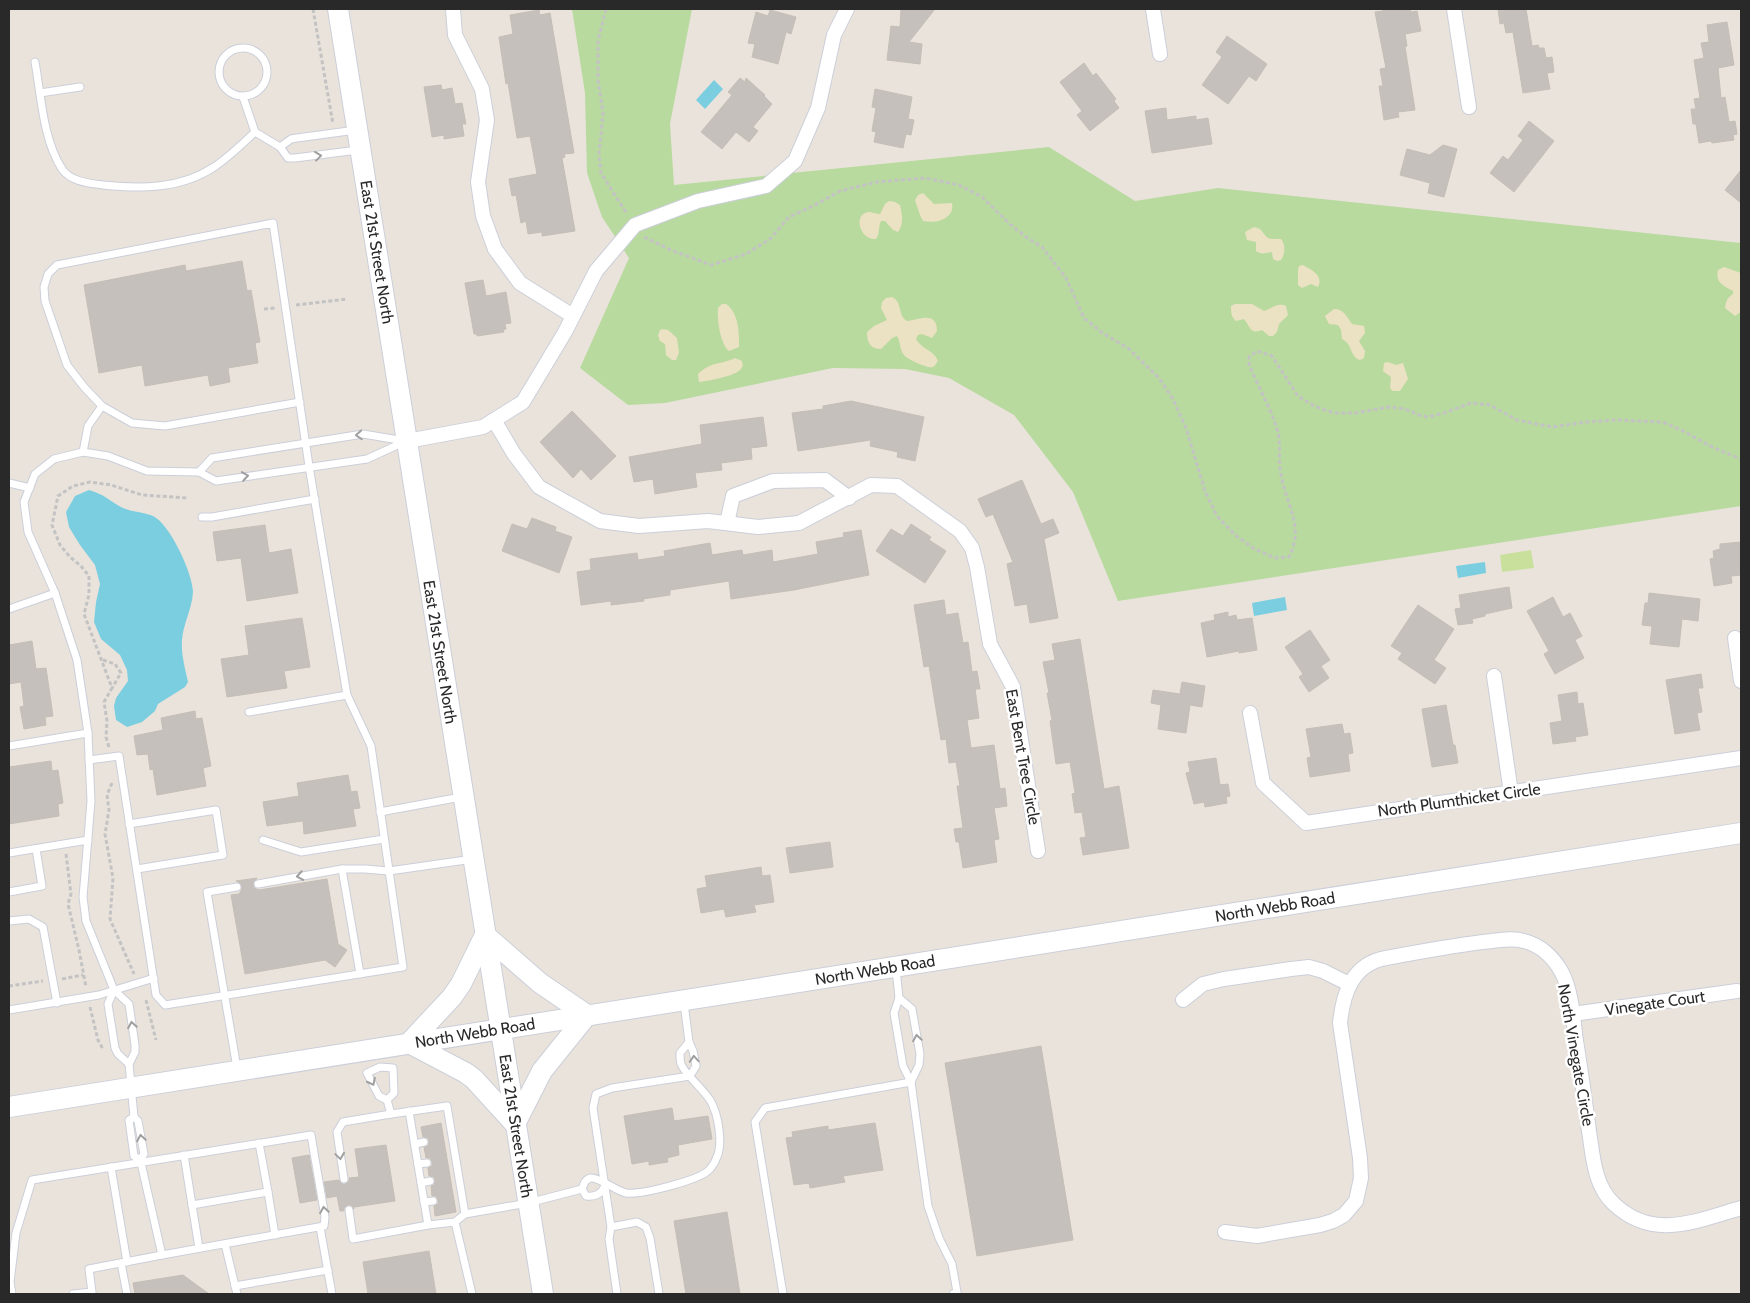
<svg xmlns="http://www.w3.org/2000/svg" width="1750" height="1303" viewBox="0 0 1750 1303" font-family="Cabin,sans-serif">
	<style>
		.green { fill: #b8da9f }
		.sand { fill: #ebe1c3 }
		.pitch { fill: #c9e09c }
		.water { fill: #7bcee0 }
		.building { fill: #c5c0bc; stroke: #c5beb6 }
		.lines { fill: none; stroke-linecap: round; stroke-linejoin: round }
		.service-casing { stroke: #cbcfd9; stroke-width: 9 }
		.minor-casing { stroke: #cbcfd9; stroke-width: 16 }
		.secondary-casing { stroke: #cbcfd9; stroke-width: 22 }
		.path { stroke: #c3c3c3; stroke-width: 3; stroke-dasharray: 4 2.5; stroke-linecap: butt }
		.service { stroke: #fff; stroke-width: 7 }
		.minor { stroke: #fff; stroke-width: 14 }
		.secondary { stroke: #fff; stroke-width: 20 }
		.oneway { stroke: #9f9f9f }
		.labels { text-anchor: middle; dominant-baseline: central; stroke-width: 5; stroke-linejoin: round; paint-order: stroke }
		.street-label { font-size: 16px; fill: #292929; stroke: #fff }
	</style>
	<rect width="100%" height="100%" fill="#eae3dc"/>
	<polygon class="green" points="572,9 692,9 670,124 674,185 1049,147 1135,201 1218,188 1741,243 1741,506 1118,601 1073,492 1014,415 949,378 905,369 833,368 665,403 628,405 580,368 629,258 602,217 587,173 585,93"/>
	<g class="sand">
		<path d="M923,193L934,204L952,203C955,219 936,224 923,221L920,215L915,200L918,195Z"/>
		<path d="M889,201L895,202L900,205C902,214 904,224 898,232L893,230L885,221H881C878,227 880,234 876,239C861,241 852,215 868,212C872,212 876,214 880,214L885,204Z"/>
		<path d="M1254,227L1260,229C1269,240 1267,239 1281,239C1286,245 1285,254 1281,260L1277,261L1273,259L1272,252C1265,253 1262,255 1256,251V242L1247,240L1245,232Z"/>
		<path d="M1303,265C1312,270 1324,276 1318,287L1311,284L1302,288L1298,285V270L1299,266Z"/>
		<path d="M1724,267L1741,273V312L1735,316L1725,308C1726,301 1727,298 1733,294V291C1724,286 1715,283 1718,270Z"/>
		<path d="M892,297C903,302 897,315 907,321C918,320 937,310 937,331L932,338L922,334L918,335L916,339C921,349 934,350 938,361C936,363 935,366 933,367C928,369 907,359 904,355C899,349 901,342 897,336L892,338L881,349C870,349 867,342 867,332L874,326L887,320L881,308L882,302L886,298Z"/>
		<path d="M722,304H726C739,313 739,333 739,347L729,351C720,344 717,320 718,308Z"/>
		<path d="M1235,304H1252L1264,311C1272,308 1278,302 1286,306L1288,315L1279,324L1277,332L1273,336H1269L1262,330C1250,335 1250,326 1244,319L1236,321C1231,317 1231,312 1231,306Z"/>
		<path d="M1334,309C1344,309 1346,316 1352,324L1364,326L1365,333L1359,341L1365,351L1364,358L1360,360C1349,356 1353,344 1342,339L1341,330L1338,325L1329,324L1325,316Z"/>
		<polygon points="662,329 668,330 677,338 679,353 676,360 672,360 666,355 665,344 660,341 658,335 660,330"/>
		<path d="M735,358L742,361C742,364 744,365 741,369C736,376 708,381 699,382L698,374C712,361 720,365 735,358Z"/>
		<polygon points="1388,362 1396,365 1403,363 1408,379 1400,391 1393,391 1390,388 1391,377 1383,371 1384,363"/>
	</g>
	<polygon class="pitch" points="1531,550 1534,568 1502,572 1500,555"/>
	<g class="water">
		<polygon points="714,80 723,89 705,109 696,100"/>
		<path d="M89,490C104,494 111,502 123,508C132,512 144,512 153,516C170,524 193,574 193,592C192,609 183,624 182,640C181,654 185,668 188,682L185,687L158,704L155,711L142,722L127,727L116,720L114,706L116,698L128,681L127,670L120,655L101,639L94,622L96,602L100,584L95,565L80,545L69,527L66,512L75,496Z"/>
		<polygon points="1485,562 1486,573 1458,578 1456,566"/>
		<polygon points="1285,597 1287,610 1254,616 1252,603"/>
	</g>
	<g class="building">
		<polygon points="901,9 935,9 909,42 922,44 920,64 887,60 891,26 900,27"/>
		<polygon points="1383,9 1410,9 1411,12 1417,11 1421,31 1405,34 1407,46 1405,47 1415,110 1398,112 1399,117 1384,120 1379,86 1383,86 1380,69 1386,68 1375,12 1383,11"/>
		<polygon points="1498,9 1526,9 1532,46 1538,45 1539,48 1544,48 1546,58 1552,57 1554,72 1547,73 1550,89 1523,93 1513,32 1506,33 1504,23 1500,24"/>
		<polygon points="539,10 540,15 550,13 574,153 564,154 565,157 562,158 575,231 542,236 542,232 528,234 526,221 521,223 516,195 512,196 509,179 537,174 530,136 517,138 508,83 506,84 499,37 513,34 510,15"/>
		<polygon points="770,10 796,17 791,34 786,32 778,64 752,57 755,44 748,43 756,12 768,16"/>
		<polygon points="1727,22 1734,65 1718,68 1721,98 1725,97 1729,122 1735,121 1737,134 1733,135 1734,140 1712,143 1711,141 1699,143 1696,124 1693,124 1691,109 1696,109 1694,99 1700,98 1694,60 1704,58 1701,43 1709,42 1707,25"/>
		<polygon points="1227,36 1267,64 1256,81 1249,76 1228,104 1202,85 1222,57 1216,52"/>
		<polygon points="1084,63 1093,76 1096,73 1116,99 1114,101 1119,108 1090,131 1077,115 1082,111 1060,82"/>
		<polygon points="740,78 745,82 746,78 765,95 764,96 772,104 753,127 758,131 749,142 736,132 722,149 701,132 732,95 728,92"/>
		<polygon points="441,85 442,90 452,88 455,104 462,103 466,124 462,124 464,136 444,139 444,135 432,137 424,87"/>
		<polygon points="875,89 912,97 908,119 914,120 911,135 906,134 903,148 874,142 876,132 872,131 876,108 872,107"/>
		<polygon points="1166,108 1167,120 1196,116 1196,120 1208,118 1212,144 1152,153 1145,111"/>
		<polygon points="1529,121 1554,141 1514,192 1490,173 1503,156 1508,160 1523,140 1518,136"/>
		<polygon points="1443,145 1457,149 1444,197 1428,193 1430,183 1400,175 1407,149 1430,155"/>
		<polygon points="1741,170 1741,203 1725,190"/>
		<polygon points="242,261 247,291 251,290 260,342 255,343 258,363 228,368 230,382 210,386 208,375 145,386 142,365 99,373 84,285 185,265 186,271"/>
		<polygon points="483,280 486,296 506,292 511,323 505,324 506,329 503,330 504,332 477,336 477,334 474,334 465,283"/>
		<polygon points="851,401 924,417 915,461 897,457 898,452 870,446 871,440 798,451 792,413 823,409 823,406"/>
		<polygon points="572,411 616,456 591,480 581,469 573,478 540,442"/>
		<polygon points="763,417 767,446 751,448 752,459 721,463 722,470 695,473 697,487 655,494 653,479 634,482 629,457 702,444 700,425"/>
		<polygon points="1022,480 1041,524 1053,519 1059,533 1044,539 1058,618 1030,623 1027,604 1015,606 1007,564 1013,562 993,514 986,517 978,499"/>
		<polygon points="532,518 556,527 555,531 572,537 559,573 502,551 512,524 527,529"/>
		<polygon points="911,524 931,537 929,540 946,551 925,583 876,551 891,529 903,536"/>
		<polygon points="265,525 269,553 291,549 298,593 247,601 241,558 217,561 213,532"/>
		<polygon points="861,530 869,575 794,590 731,599 729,581 670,590 670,595 643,599 644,601 611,605 611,601 581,605 577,572 591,570 590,559 637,553 638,560 665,556 664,551 710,543 712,555 742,550 743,555 772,550 773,562 818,554 816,542 844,537 843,533"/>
		<polygon points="1741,542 1741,575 1731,576 1732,583 1714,586 1710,559 1714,558 1713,551 1720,549 1720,544"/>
		<polygon points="1509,587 1512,608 1485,614 1485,616 1472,619 1473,623 1458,625 1455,609 1461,608 1459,595"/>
		<polygon points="1649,593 1700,599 1698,621 1682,619 1679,647 1650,644 1652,626 1642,625 1645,603 1648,603"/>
		<polygon points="1553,597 1563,617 1570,613 1582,636 1575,640 1584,658 1555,674 1544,654 1549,651 1527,611"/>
		<polygon points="944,600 946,615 958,613 963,643 968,642 972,672 977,671 980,689 975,689 979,718 967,720 971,748 994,745 1000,789 1005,788 1007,806 994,808 999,839 994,840 997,862 963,868 959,842 956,842 954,829 963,828 957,786 960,786 956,762 949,763 946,739 941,740 929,666 924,667 914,605"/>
		<polygon points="1418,605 1454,629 1434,660 1446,668 1435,684 1398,659 1402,653 1391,646"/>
		<polygon points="1228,612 1228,617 1236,615 1237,620 1252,618 1257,650 1239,653 1239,651 1207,657 1201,623 1215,620 1214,615"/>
		<polygon points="302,618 310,667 284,671 287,688 227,697 221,659 249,655 245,626"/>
		<polygon points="1310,630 1330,660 1321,666 1329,678 1309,692 1299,677 1303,674 1285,647"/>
		<polygon points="1080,639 1104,789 1119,786 1129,848 1083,855 1080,838 1086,837 1082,812 1075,813 1072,794 1075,793 1070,762 1056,764 1050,721 1052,720 1047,693 1049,693 1043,662 1055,660 1052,644"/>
		<polygon points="32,641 36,669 46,668 53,716 45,717 46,725 24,729 20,707 24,706 21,682 9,684 9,645"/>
		<polygon points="1701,674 1703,688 1698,688 1702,712 1697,713 1700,730 1675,734 1666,680"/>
		<polygon points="1182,682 1205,686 1202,707 1190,705 1186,733 1158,729 1161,705 1151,703 1153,690 1180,694"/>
		<polygon points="1577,692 1578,704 1583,703 1588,735 1575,737 1576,741 1553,744 1550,723 1562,721 1558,695"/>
		<polygon points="1446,705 1453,745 1455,745 1458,763 1432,767 1422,709"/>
		<polygon points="195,711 196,719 202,718 211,766 203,768 206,786 157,795 153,769 150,770 148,754 137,755 134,736 163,730 161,718"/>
		<polygon points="1342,724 1344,734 1350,733 1353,753 1348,754 1350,771 1310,777 1307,758 1311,757 1306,729"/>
		<polygon points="1216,758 1220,785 1228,784 1230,796 1226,797 1227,803 1205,807 1204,802 1194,804 1186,773 1190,772 1188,762"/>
		<polygon points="51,761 52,771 58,770 63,803 58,804 59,816 9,824 9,767"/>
		<polygon points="348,775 351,792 357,791 360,808 353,809 356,826 304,834 303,821 267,826 263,802 299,796 297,783"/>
		<polygon points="830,842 833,867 790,873 786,848"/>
		<polygon points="761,867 762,876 770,875 774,902 754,905 756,912 726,917 724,909 701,913 697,889 707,887 705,876"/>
		<polygon points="257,878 253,884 254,888 259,890 327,879 338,944 347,950 335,967 325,960 245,974 231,895 239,894 242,889 241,884 236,881"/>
		<polygon points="1041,1046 1073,1240 977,1256 945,1063"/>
		<polygon points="672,1108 674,1121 708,1116 712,1139 678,1145 679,1155 667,1158 668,1162 649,1165 649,1161 632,1164 624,1116"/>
		<polygon points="441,1123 456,1212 435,1216 434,1206 438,1204 438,1200 436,1196 432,1196 431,1186 434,1185 435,1180 434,1177 429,1176 428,1168 432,1166 432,1162 430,1158 426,1158 424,1147 428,1146 429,1141 428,1138 423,1137 421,1127"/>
		<polygon points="875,1123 883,1170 843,1176 845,1182 810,1188 809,1183 794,1185 786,1138 793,1137 792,1132 828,1126 828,1130"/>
		<polygon points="386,1145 395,1201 354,1207 354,1209 351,1205 348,1205 344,1208 344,1211 340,1211 337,1196 327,1198 324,1182 339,1180 342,1184 345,1184 349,1181 349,1178 359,1177 355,1149"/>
		<polygon points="309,1155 317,1200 300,1203 292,1158"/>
		<polygon points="727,1212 740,1294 686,1294 674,1221"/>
		<polygon points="429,1251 436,1294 368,1294 363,1262"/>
		<polygon points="183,1275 209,1294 135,1294 133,1283"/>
	</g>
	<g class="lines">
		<g class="service-casing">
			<g id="service">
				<circle cx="243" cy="72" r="24"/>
				<path d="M35,62C41,95 43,140 62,169C71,182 89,183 103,185C141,189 181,189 214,167C229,157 242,144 255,132L280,147L288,158H295L358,150"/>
				<polyline points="40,93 80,87"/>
				<polyline points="243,97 255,132"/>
				<polyline points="280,147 291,139 297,138 356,130"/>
				<polyline points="83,452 88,426 102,406"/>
				<polyline points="199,472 212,458 363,434 405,441"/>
				<polyline points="9,483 30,488"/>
				<polyline points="202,517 212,517 315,499"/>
				<polyline points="9,609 55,593"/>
				<polyline points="249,712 347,695"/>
				<polyline points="9,746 88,733"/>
				<polyline points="89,760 119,756 156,995 165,1005 403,967 371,746 347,695 309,466 273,223 57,265 48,274 44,287 45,301 67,365 84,387 102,406 132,423 165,426 300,402"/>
				<polyline points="380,812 461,797"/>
				<polyline points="129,824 216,810 223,855 137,869"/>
				<polyline points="263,840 301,852 384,839"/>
				<polyline points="9,853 88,840"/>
				<polyline points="342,869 360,974"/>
				<polyline points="258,884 342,869 365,869 389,871 473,859"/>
				<polyline points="9,892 42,886 36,849"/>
				<polyline points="9,921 29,919 43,927 57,1003"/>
				<polyline points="896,969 899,998 894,1013 903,1066 911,1082 928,1206 939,1238 952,1264 957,1292 953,1294"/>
				<polyline points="114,990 108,1004 115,1048 118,1054 129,1064"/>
				<polyline points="899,998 912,1009 920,1054 919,1065 911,1082"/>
				<polyline points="684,1003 689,1042 693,1051 696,1066 690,1076"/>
				<polyline points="9,1010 99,995 154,978"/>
				<polyline points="237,1068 207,892 237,887"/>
				<polyline points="387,1100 394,1093 393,1068 380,1067 367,1073 379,1096 387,1100 391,1114 447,1106 465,1214 528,1203 582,1189"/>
				<polyline points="409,1111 428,1225 455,1222 465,1214"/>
				<polyline points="415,1144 424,1142"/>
				<polyline points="184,1155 199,1248"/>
				<polyline points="140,1160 144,1154 138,1121 134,1117 129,1064 135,1052 135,1045 129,1004 114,990 86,921 83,897 91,801 88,733 77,660 55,593 28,532 24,502 35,474 54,459 83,452 108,456 147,471 199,472 216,481 367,459 404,442"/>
				<polyline points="418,1164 427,1163"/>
				<polyline points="111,1167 127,1262"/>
				<polyline points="344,1179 337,1132 343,1122 391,1114"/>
				<polyline points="421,1183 430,1181"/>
				<path d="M582,1189C584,1184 585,1179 591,1178C599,1177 616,1191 626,1193C641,1195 701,1180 710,1169C712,1166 715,1163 716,1159C724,1145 718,1113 710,1100C704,1090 684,1073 681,1064C680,1061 680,1056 680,1053L689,1042"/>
				<path d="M582,1189L586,1196C596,1197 601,1194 605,1186"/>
				<polyline points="268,1192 275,1235"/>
				<polyline points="424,1202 433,1201"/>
				<polyline points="192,1205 268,1192 259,1143"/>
				<polyline points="349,1210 353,1239 428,1225"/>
				<polyline points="455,1222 472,1294"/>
				<polyline points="320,1227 332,1294"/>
				<polyline points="611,1227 637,1222 646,1227 650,1238 659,1294"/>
				<polyline points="225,1244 237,1294"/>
				<polyline points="121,1263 127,1294"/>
				<path d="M9,1282H10L16,1233L32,1180C125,1165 218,1150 311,1135L325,1217L324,1226L162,1255L141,1163L140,1160L134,1156L129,1120L134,1117"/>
				<polyline points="10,1282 12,1294"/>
				<polyline points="235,1286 328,1270"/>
				<polyline points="73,1294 92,1292 89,1269 162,1255"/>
				<polyline points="617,1294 609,1239 611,1227 593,1108 596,1094 612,1088 690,1076"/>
				<polyline points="783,1294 755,1122 765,1108 911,1082"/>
			</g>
		</g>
		<g class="minor-casing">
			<g id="minor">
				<polyline points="453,9 455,35 482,89 487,120 478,182 483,216 495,249 520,283 573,316"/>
				<polyline points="1153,9 1160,54"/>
				<polyline points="1454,9 1469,107"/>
				<polyline points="494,420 514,454 539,487 600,521 639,526 708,521 758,527 799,523 871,485 897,486 960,531 972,548 977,567 990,644 1013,687 1038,851"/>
				<polyline points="407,441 483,427 523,402 565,332 596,271 635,225 698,201 766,186 795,161 818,108 834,35 847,9"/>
				<polyline points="727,523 733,496 773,481 825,480 849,498"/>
				<polyline points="1735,638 1741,681"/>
				<polyline points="1494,676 1511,793"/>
				<polyline points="1250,713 1263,783 1306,823 1741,758"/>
				<polyline points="1183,1000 1203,984 1224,979 1291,969 1309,967 1323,971 1349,984"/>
				<polyline points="1573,1014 1737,991"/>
				<path d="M1225,1232L1257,1236L1320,1225L1333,1221L1344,1215L1356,1201L1361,1178L1360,1158L1340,1023C1343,994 1352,964 1386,958C1418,952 1450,946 1483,942C1496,941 1511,937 1524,941C1540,945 1553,957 1561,971C1572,991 1573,1018 1576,1041C1581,1071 1585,1101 1589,1131C1593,1156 1594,1186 1614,1204C1653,1241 1696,1221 1741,1208"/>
			</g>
		</g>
		<g class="secondary-casing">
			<g id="secondary">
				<polyline points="338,9 543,1294"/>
				<polygon points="485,935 540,983 587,1015 542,1071 515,1124 474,1079 466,1073 409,1043 452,997 461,984"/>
				<polyline points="9,1107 1741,833"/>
			</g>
		</g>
		<g class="path">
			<polyline points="313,9 333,124"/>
			<polyline points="606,9 598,41 598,80 603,113 599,154 601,173 627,214"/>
			<path d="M644,237L671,250L711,265L746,254L770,239L789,217L813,206L840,191L877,182L925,178L959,185L982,197L1011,225L1026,237L1042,247L1066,278L1084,318L1101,332L1129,349L1159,378L1173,399L1186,428L1205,491L1217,516L1235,535L1255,549L1275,558L1289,557C1305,527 1286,504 1281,475C1278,461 1281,446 1278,432C1271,408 1258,387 1249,364V357L1257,351L1272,356L1298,396L1314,406L1334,413H1355L1389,407L1405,409L1419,415L1428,417L1444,413L1471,403L1490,405L1517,420L1552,427L1586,422L1616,420L1663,422L1685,432L1710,446L1741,459"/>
			<polyline points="296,305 347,299"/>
			<polyline points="264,309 275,308"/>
			<polyline points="103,660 115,664 121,673 112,688"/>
			<polyline points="109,747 106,737 107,721 104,702 112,688 84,614 89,595 89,576 81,566 70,557 60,545 52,525 58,496 73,486 90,482 111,485 142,495 188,498"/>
			<polyline points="112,783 107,795 109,810 105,834 113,878 110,919 134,974"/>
			<polyline points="66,854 71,894 68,904 79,950 86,987"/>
			<polyline points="62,979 83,975"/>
			<polyline points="9,986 43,981"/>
			<polyline points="146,1000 156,1040"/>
			<polyline points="90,1007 98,1040 103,1049"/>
		</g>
		<use href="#service" class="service"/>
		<use href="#minor" class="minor"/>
		<use href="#secondary" class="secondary"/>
	</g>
	<defs><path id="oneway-chevron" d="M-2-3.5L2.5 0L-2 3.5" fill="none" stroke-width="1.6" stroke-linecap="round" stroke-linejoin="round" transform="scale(1.25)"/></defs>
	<g class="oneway">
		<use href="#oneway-chevron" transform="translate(318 156) rotate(-7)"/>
		<use href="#oneway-chevron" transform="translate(359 435) rotate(176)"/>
		<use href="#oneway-chevron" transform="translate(245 476) rotate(-9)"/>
		<use href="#oneway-chevron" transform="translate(300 876) rotate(170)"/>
		<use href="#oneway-chevron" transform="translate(132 1025) rotate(-99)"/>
		<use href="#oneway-chevron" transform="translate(917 1038) rotate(-99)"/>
		<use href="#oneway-chevron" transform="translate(694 1059) rotate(-94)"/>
		<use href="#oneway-chevron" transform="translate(372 1082) rotate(63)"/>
		<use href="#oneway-chevron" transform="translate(141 1138) rotate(-99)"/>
		<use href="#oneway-chevron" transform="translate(340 1156) rotate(82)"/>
		<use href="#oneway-chevron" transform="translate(324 1210) rotate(-99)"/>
	</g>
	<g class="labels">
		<g class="street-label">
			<text transform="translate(377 252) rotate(81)">East 21st Street North</text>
			<text transform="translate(440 652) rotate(81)">East 21st Street North</text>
			<text transform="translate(1023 757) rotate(80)">East Bent Tree Circle</text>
			<text transform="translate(1459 800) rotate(-8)">North Plumthicket Circle</text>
			<text transform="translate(1275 907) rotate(-9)">North Webb Road</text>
			<text transform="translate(875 970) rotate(-9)">North Webb Road</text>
			<text transform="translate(1655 1003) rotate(-8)">Vinegate Court</text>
			<text transform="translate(475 1033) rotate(-9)">North Webb Road</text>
			<text transform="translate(1576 1055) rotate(80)">North Vinegate Circle</text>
			<text transform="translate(516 1126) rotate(81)">East 21st Street North</text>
		</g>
	</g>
	<rect width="1750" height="1303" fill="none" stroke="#292929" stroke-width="20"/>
</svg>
